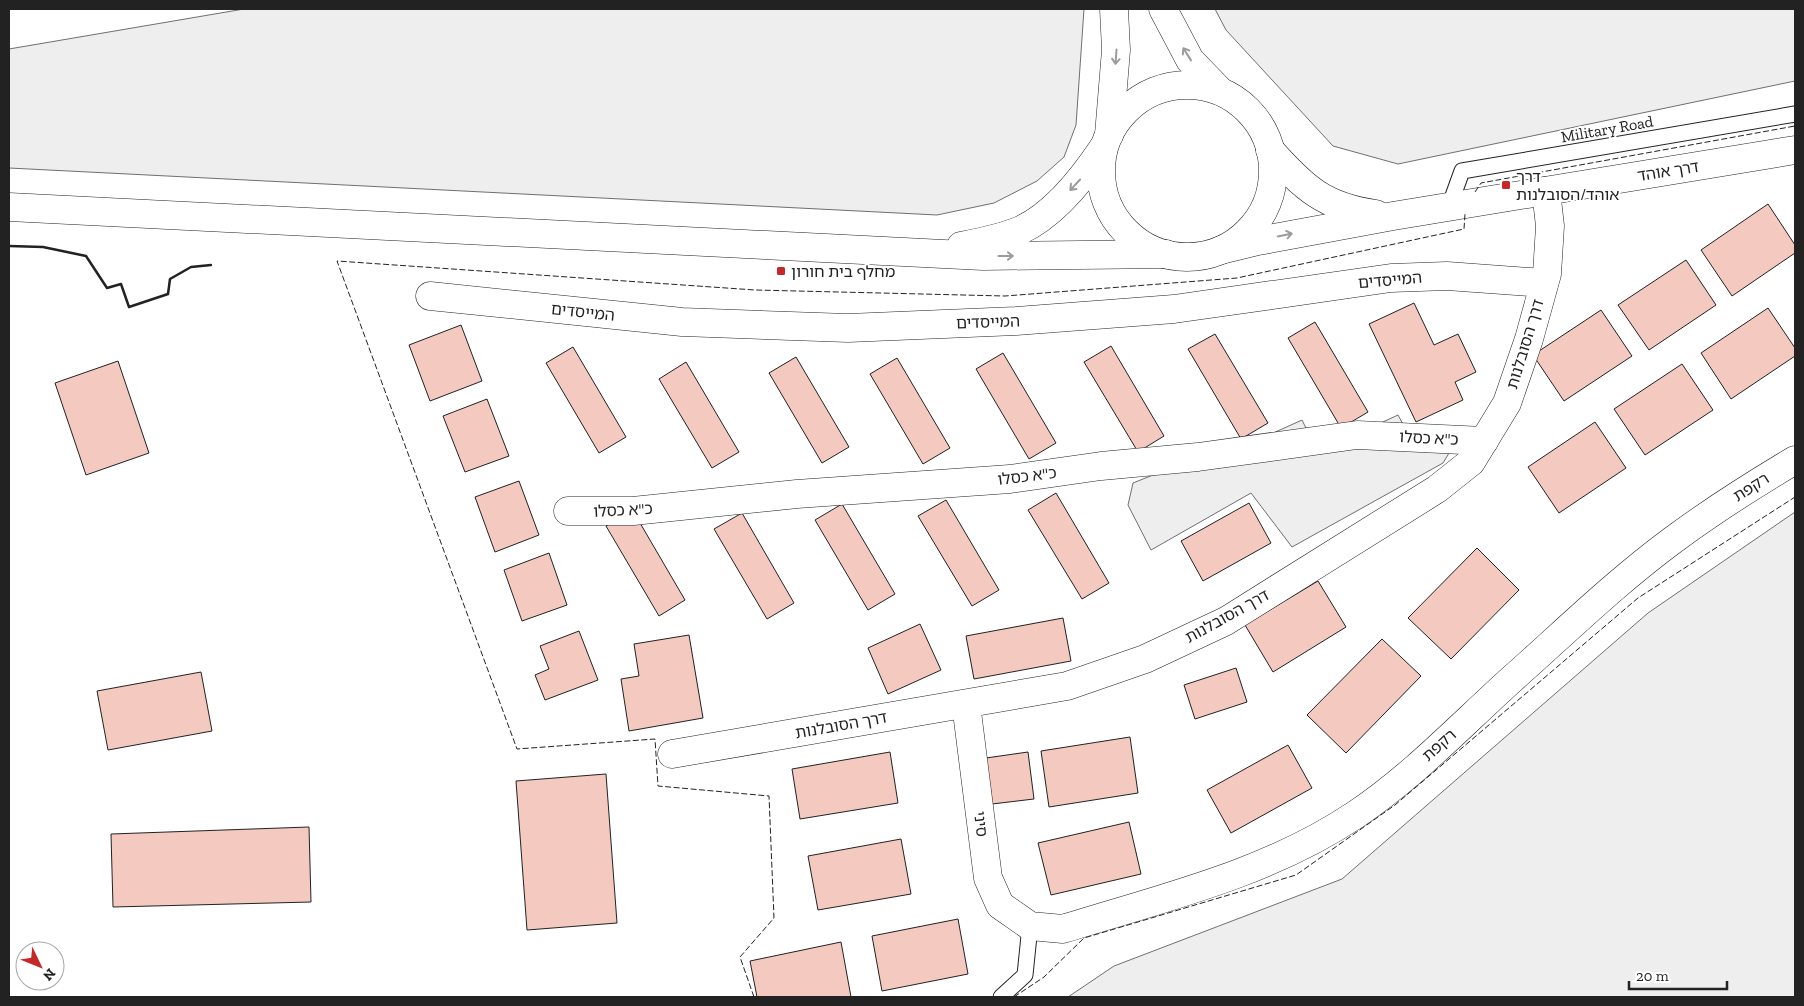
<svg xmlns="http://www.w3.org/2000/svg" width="1804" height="1006" viewBox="0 0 1804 1006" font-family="'Zilla Slab','Noto Sans Hebrew',serif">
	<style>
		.green { fill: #eee; stroke: #6f6f6f }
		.building { fill: #f3c9c0; stroke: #222 }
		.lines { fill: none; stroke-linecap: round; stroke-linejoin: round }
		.service-casing { stroke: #222; stroke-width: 17 }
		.minor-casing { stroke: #222; stroke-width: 29 }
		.secondary-casing { stroke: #222; stroke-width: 29 }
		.trunk-casing { stroke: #222; stroke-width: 29 }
		.service { stroke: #fff; stroke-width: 15 }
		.minor { stroke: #fff; stroke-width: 28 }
		.secondary { stroke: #fff; stroke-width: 28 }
		.trunk { stroke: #fff; stroke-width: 28 }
		.fence { stroke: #222; stroke-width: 1; stroke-dasharray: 6 2.5; stroke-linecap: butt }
		.wall { stroke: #222; stroke-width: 2.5 }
		.oneway { stroke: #9c9c9c }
		.poi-dot { fill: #c62828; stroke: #fff; stroke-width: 2 }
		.labels { text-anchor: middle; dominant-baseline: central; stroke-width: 4; stroke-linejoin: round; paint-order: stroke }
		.street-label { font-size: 16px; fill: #222; stroke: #fff }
		.poi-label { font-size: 16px; fill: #222; stroke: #fff; text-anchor: start }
	</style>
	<rect width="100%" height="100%" fill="#fff"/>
	<g class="green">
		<polygon points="244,9 1084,9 1076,125 1064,157 1037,181 994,203 937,215 9,168 9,49"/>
		<polygon points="1215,9 1795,9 1795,81 1398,164 1333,146 1226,30"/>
		<polygon points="1398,415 1413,443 1457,440 1443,463 1292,547 1251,493 1151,550 1128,505 1133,483 1198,457 1229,453 1302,420 1318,452"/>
		<polygon points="1795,512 1795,997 1068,997 1114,966 1342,879 1648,613"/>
	</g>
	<g class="building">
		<polygon points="1768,204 1795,245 1795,253 1732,296 1701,250"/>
		<polygon points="1686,260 1716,305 1649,350 1618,305"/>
		<polygon points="1414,303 1434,345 1458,334 1476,372 1455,382 1463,400 1416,422 1369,324"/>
		<polygon points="1768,308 1795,348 1795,356 1731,399 1701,353"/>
		<polygon points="1601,310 1632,356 1564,401 1533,355"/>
		<polygon points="1315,322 1368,412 1341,428 1288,338"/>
		<polygon points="461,325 482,381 430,401 409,345"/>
		<polygon points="1215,334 1268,423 1241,439 1188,349"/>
		<polygon points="1111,346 1164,436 1138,452 1084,362"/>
		<polygon points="573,347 626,437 599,453 546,363"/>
		<polygon points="1003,353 1056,443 1029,459 976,369"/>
		<polygon points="796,357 849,447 822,463 769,373"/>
		<polygon points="897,358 950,448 923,464 870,374"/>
		<polygon points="118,361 149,453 86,475 55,383"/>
		<polygon points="686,362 739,452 712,468 659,379"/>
		<polygon points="1682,364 1713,410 1645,455 1614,409"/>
		<polygon points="487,399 509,456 465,472 443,416"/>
		<polygon points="1595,422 1626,468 1559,513 1528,467"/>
		<polygon points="519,481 539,535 495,552 475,497"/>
		<polygon points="1056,493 1109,583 1082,599 1028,510"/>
		<polygon points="946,500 999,590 972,606 918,516"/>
		<polygon points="1249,503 1271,543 1203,581 1181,541"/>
		<polygon points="842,504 895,594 868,610 815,520"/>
		<polygon points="633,511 685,600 659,616 606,526"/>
		<polygon points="742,513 794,603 767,619 714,529"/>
		<polygon points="1477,548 1519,590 1451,659 1408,618"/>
		<polygon points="549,553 567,605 522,621 504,570"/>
		<polygon points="1318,581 1346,627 1273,672 1245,625"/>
		<polygon points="1063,618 1071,661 974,679 966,636"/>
		<polygon points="920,624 941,670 888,694 868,648"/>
		<polygon points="579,631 598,680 545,700 535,675 549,669 540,646"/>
		<polygon points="689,635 703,718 629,731 621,679 639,676 634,644"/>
		<polygon points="1382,639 1421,676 1346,753 1307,715"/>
		<polygon points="1236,668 1247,702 1195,719 1184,685"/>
		<polygon points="201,672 212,731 108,750 97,691"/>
		<polygon points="1130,737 1138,793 1049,807 1041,751"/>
		<polygon points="1288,745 1312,788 1231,833 1207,790"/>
		<polygon points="890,752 898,803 800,819 792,769"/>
		<polygon points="1028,752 1034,799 992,804 986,758"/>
		<polygon points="606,774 617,923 527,930 516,781"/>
		<polygon points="1129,822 1141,874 1051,895 1038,843"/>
		<polygon points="309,827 311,902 113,907 111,834"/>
		<polygon points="901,839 911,894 818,910 808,856"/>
		<polygon points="958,919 968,974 882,991 872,936"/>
		<polygon points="841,942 851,997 757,997 750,961"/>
	</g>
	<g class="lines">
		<g class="service-casing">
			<g id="service">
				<polyline points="1449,207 1462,171 1795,114"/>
				<polyline points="1001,997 1025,975 1030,926"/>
			</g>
		</g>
		<g class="minor-casing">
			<g id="minor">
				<polyline points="430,296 682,322 848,328 1016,321 1174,309 1391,278 1447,276 1544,283"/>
				<polyline points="568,511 633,511 797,494 1010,479 1101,466 1198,457 1357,435 1484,441"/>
				<path d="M966,704L988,878L1000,905L1030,926L1063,929C1162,898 1267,874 1355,815C1412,777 1461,725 1512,679C1565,632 1616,582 1673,540C1712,511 1753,485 1795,460"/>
				<polyline points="672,754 1067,686 1145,659 1226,621 1437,489 1471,462 1507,403 1529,339 1547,274 1550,226 1546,191"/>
			</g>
		</g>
		<g class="secondary-casing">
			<g id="secondary">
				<circle cx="1187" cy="171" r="86"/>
				<path d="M1270,150C1304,188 1324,207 1376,214"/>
				<polyline points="9,207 983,256 1166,254"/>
				<path d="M961,246C981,242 1002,238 1021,230C1055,214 1083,178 1103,148"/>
				<polyline points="1221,250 1258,241 1393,216 1795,150"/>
			</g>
		</g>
		<g class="trunk-casing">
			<g id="trunk">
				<polyline points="1163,9 1190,60 1219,90"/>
				<polyline points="1109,135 1116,50 1114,9"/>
			</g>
		</g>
		<use href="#service" class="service"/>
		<use href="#minor" class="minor"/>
		<use href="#secondary" class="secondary"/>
		<use href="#trunk" class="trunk"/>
		<g class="fence">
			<polyline points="1475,192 1481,183 1795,126"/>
			<polyline points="754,997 740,957 774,918 769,796 658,786 655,739 517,749 337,261 755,290 1005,296 1237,278 1464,229 1465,214"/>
			<polyline points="1014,997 1044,977 1084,938 1296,875 1395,805 1638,598 1795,497"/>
		</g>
		<polyline class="wall" points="9,246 43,247 86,256 107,288 121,284 129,307 168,294 170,279 191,267 211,265"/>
	</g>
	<defs><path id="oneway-shaft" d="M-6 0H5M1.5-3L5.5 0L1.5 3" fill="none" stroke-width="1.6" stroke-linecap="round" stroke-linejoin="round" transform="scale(1.25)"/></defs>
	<g class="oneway">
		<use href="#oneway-shaft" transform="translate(1187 54) rotate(-122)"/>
		<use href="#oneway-shaft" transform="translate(1116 57) rotate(94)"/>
		<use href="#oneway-shaft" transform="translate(1075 185) rotate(133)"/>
		<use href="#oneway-shaft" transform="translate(1285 235) rotate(-11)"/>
		<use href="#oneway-shaft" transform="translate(1006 256)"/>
	</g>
	<g class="poi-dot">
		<rect x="1501" y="180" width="10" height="10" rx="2.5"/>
		<rect x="776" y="266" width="10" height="10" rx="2.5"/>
	</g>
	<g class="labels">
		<g class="street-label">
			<text transform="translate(1607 129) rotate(-10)">Military Road</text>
			<text transform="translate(1668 171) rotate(-9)">דרך אוהד</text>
			<text transform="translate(1390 280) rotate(-5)">המייסדים</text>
			<text transform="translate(583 312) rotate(6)">המייסדים</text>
			<text transform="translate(988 322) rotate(-2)">המייסדים</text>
			<text transform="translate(1525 344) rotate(-73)">דרך הסובלנות</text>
			<text transform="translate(1429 438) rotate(3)">כ"א כסלו</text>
			<text transform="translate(1027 476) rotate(-7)">כ"א כסלו</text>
			<text transform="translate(1751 487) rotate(-32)">רקפת</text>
			<text transform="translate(623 510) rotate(-3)">כ"א כסלו</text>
			<text transform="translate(1227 616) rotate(-29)">דרך הסובלנות</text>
			<text transform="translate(841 725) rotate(-10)">דרך הסובלנות</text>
			<text transform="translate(1439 745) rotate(-42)">רקפת</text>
			<text transform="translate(981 824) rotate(83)">סיני</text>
		</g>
		<g class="poi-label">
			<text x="1516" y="176">דרך<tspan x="1516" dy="18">אוהד/הסובלנות</tspan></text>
			<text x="791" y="271">מחלף בית חורון</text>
		</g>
	</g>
	<rect width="1804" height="1006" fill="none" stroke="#222222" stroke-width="20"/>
	<g transform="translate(40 966) rotate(133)"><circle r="24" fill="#ffffff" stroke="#a7a7a7"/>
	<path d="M0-4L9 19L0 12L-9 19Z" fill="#c62828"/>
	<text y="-8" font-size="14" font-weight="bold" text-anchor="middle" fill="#222222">N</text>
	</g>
	<path d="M1629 981v8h98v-8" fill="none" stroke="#222222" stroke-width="2.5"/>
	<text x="1636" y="981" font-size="15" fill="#222222" stroke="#ffffff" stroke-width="4" paint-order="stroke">20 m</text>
</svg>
